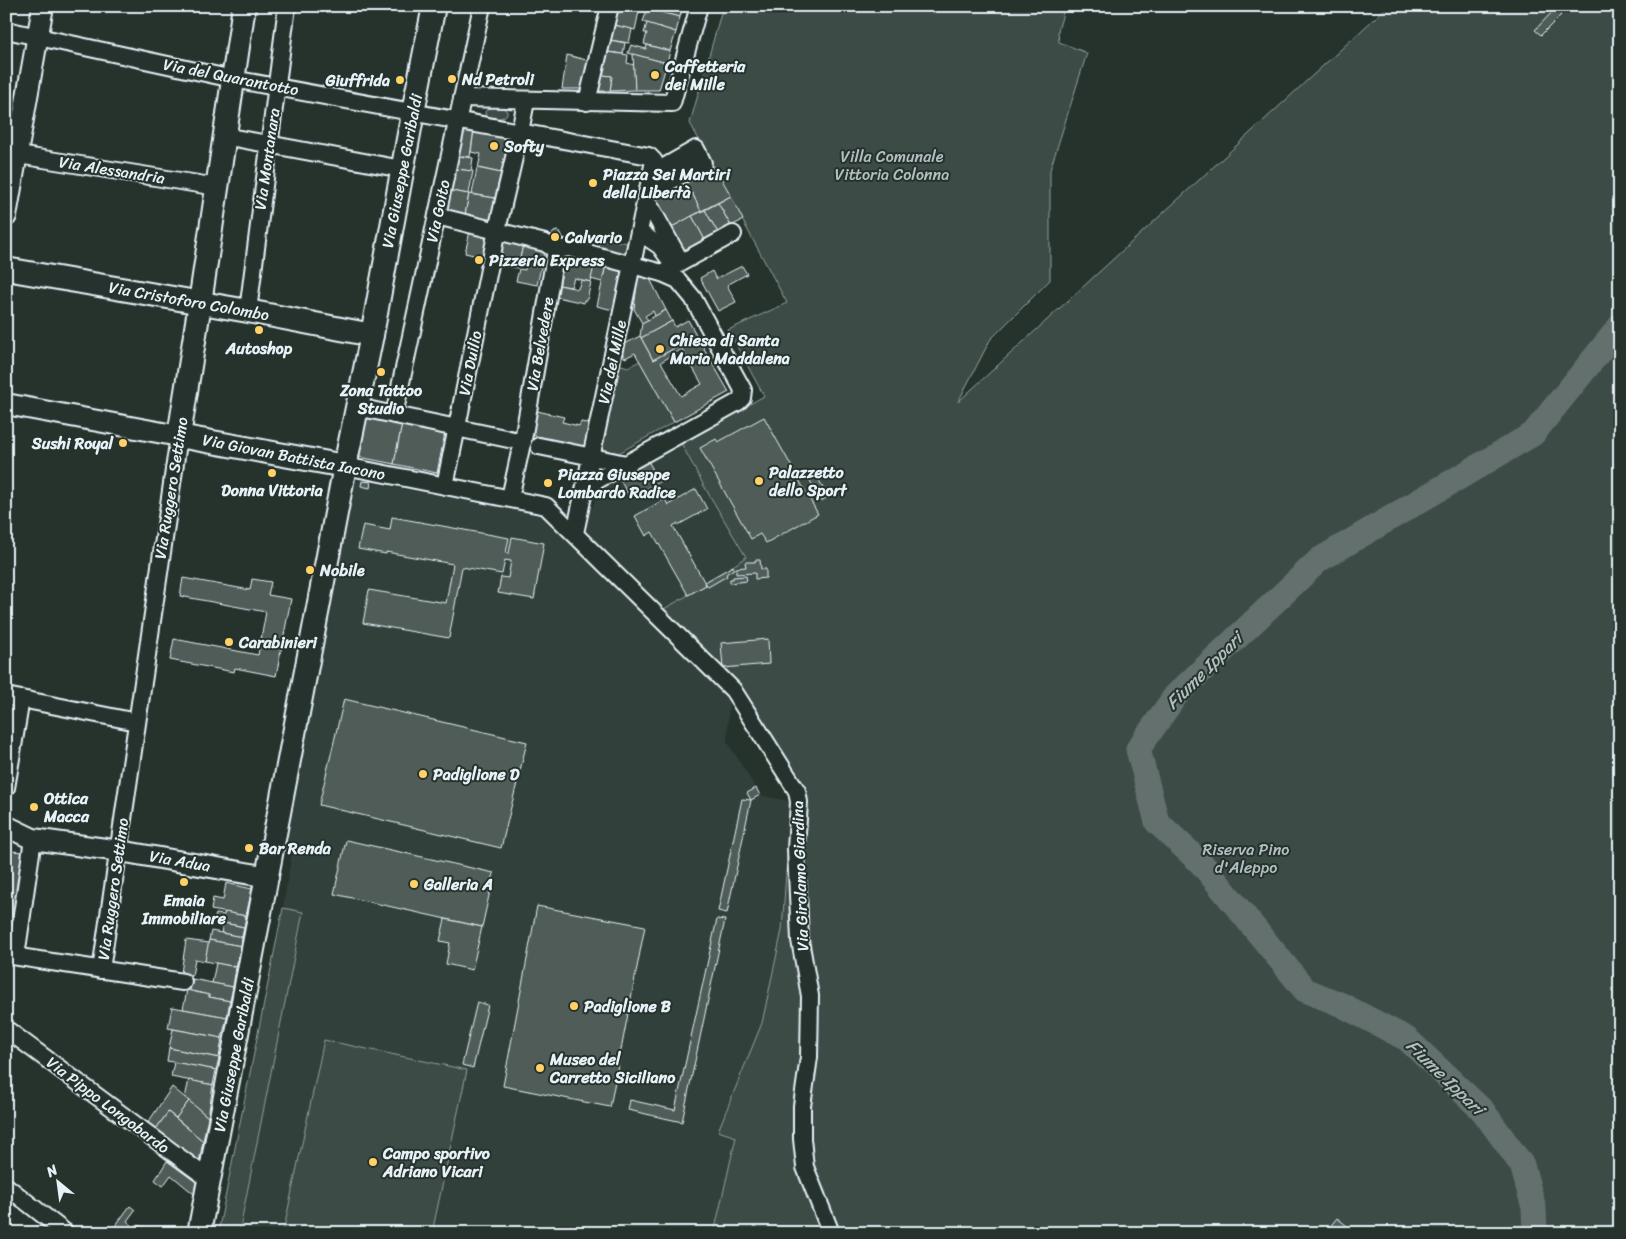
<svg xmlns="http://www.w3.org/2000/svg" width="1626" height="1239" viewBox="0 0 1626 1239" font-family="Sriracha,sans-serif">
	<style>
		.built { fill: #333f3a }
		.green { fill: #3e4b47; stroke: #939ea0 }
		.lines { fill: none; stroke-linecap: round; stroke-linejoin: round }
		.river { stroke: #636f6d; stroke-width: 25 }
		.building { fill: #505c59; stroke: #e8f1f8; fill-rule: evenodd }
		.minor-casing { stroke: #e8f1f8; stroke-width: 20 }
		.tertiary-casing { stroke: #e8f1f8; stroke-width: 24 }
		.secondary-casing { stroke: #e8f1f8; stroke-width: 26 }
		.minor { stroke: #26332d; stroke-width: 16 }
		.tertiary { stroke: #26332d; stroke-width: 20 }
		.secondary { stroke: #26332d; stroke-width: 22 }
		.poi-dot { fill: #ffd166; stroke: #26332d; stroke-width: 2 }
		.labels { text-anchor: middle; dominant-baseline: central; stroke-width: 4; stroke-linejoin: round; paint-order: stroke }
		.poi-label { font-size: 16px; font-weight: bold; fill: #e8f1f8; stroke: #26332d; text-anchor: start }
		.street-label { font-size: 16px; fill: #e8f1f8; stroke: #26332d }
		.park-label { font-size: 16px; fill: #b5bfc3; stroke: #26332d }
		.water-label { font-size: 18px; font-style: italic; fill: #b3bdc0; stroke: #26332d }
	</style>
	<rect width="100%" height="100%" fill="#26332d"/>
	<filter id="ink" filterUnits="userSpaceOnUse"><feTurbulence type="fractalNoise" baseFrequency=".02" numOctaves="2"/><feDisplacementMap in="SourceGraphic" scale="10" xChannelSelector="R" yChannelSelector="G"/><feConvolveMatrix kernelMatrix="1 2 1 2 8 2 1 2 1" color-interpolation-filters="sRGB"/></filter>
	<g filter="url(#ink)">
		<g class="built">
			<polygon points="681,443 704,486 746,557 705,583 706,585 664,609 583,529 600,489"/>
			<polygon points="351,479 541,515 729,698 727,741 760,795 791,802 782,930 762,1023 719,1131 736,1137 714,1233 239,1233 303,913 283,908 292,853 282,851"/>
		</g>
		<g class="green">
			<polygon points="723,6 1065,6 1058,31 1059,42 1087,53 1050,170 1050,280 990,340 958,402 1388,6 1620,6 1620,1233 714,1233 736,1137 718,1131 762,1023 782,930 791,802 807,790 747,697 728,675 664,609 706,585 705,582 733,566 746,557 704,486 681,443 764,396 728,330 787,303 690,123"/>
			<polygon points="500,106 507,111 507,114 504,117 492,120 486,117 485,112 487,109"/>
			<polygon points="610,240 627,243 625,254 598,248 599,243"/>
			<polygon points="640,361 674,422 619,453 600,449 618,364 628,367"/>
			<polygon points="283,908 303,912 239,1233 218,1233"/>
			<polygon points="324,1040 467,1070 432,1233 283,1233"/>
		</g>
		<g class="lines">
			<polyline class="river" points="1535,1233 1534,1208 1522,1165 1483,1111 1407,1039 1342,1005 1305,990 1202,864 1157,822 1138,749 1176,695 1319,560 1533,434 1620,326"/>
		</g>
		<g class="building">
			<polygon points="618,6 640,7 635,30 614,25"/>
			<polygon points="644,6 664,6 662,13 644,8"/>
			<polygon points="664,6 683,6 680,17 662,13"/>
			<polygon points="647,9 680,17 676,32 643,22"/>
			<polygon points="1555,9 1561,15 1541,35 1535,30"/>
			<polygon points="647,23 676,32 670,51 644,44 647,33 644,33"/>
			<polygon points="614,25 632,29 629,43 610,40"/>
			<polygon points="610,40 625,43 623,54 608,52"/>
			<polygon points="631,45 646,49 647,45 670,51 667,63 628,53"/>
			<polygon points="608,52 628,55 627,63 634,65 635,90 610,91 612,76 602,75"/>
			<polygon points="633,54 667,63 659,90 635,90"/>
			<polygon points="567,55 590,61 582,89 562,89"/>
			<polygon points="602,75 612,76 610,91 598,91"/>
			<polygon points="463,129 474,130 470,157 458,156"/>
			<polygon points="474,130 510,136 501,173 478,168 481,154 471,152"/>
			<polygon points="458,156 473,158 471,171 456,169"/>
			<polygon points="715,167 731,196 701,211 692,193 679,200 674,189"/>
			<polygon points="477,168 501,173 495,198 472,194"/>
			<polygon points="456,169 473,171 469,194 451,191"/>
			<polygon points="674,189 679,200 692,193 701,211 672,227 656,199"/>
			<polygon points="451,191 469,194 465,215 447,212"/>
			<polygon points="469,194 495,198 490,221 465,215"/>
			<polygon points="731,196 743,220 731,226 718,203"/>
			<polygon points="718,203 731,226 718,233 705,210"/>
			<polygon points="705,210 718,233 705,240 692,216"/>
			<polygon points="692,216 705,240 684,251 672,227"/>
			<polygon points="470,231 487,235 482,257 465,253"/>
			<polygon points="557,231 561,233 563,238 567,239 566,242 552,241 547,237 548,234 551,235 554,232"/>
			<polygon points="504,241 523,245 518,268 498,265"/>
			<polygon points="523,245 545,250 537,285 516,281 519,269 525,270 526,264 519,263"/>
			<polygon points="566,256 595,262 591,282 574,278 571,287 559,285"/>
			<polygon points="595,262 606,265 602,282 591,279"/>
			<polygon points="606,265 622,269 613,310 597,306"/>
			<polygon points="742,266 747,274 727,285 736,302 718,311 700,278 712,271 716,279"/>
			<polygon points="638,276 650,279 666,310 655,316 653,311 645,316 648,320 642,323 634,309"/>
			<polygon points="581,280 591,282 587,300 584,300 584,303 557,297 559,285 578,289"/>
			<polygon points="666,310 672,321 641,338 640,336 642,323"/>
			<polygon points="688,320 697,336 653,360 641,338 672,321 675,327"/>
			<path d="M640,336L653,360L697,336L729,392L674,422L635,353L625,358L619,347ZM682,349L702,384L681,396L661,362Z"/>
			<polygon points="537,411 564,417 562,422 579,426 581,422 591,424 586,447 532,435"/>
			<polygon points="362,416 402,424 394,464 354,456"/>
			<polygon points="764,417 818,514 766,543 760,534 751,539 700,448 716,439 718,442"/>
			<polygon points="402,424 445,433 437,473 394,464"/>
			<polygon points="648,461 660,482 630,498 619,478"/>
			<polygon points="814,471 828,497 821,501 807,475"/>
			<polygon points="362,481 371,482 370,488 361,486"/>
			<polygon points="696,489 707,509 678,525 678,523 673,526 706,585 688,595 652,532 646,536 635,516 665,499 668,505"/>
			<polygon points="392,517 509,538 506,553 509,553 512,537 544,543 534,599 498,593 501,577 508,578 511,561 505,560 502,574 462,567 449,638 363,623 369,590 446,603 453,564 386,552 386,554 358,549 363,525 390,530"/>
			<polygon points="755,560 760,560 761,569 766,569 766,578 755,579 755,573 736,574 736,568 746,567 745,562 755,562"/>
			<polygon points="733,566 734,569 726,574 727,576 708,587 705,582"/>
			<polygon points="746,576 747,581 730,583 730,579 733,579 733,577"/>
			<polygon points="183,578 250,590 252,579 271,582 268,595 291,599 276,676 235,668 234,672 170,660 174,639 258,655 266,612 180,596"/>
			<polygon points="768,639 769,664 723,668 721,643"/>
			<polygon points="344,699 527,742 501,848 319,805"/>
			<polygon points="756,788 760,795 751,800 747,793"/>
			<polygon points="742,799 751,800 727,913 718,911"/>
			<polygon points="346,840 494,873 482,927 334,894"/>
			<polygon points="11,851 25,852 12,946 6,946 6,860 10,860"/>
			<polygon points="226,883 252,889 246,916 211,910 213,898 223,900"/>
			<polygon points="537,906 645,926 610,1107 503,1086"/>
			<polygon points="225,912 246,916 244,927 214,921 216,914 224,915"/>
			<polygon points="445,919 482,927 472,970 446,964 450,943 440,941"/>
			<polygon points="717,919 725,920 682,1122 628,1110 630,1100 675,1110"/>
			<polygon points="223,923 244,927 242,937 221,933"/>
			<polygon points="211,931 242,937 241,946 209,940"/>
			<polygon points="186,940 209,943 205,961 195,959 192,976 181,973"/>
			<polygon points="209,940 241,946 236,967 205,961"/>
			<polygon points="216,963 236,967 233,987 212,983"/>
			<polygon points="192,979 233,987 230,1001 209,997 209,995 190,991"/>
			<polygon points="187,990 209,995 209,997 230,1001 227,1017 183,1009"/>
			<polygon points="477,1002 488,1005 473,1068 462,1065"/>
			<polygon points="172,1007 227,1017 222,1038 168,1028"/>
			<polygon points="173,1029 222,1038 219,1058 169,1048"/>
			<polygon points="169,1048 219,1058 216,1070 167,1061"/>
			<polygon points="174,1062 216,1070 213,1085 171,1077"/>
			<polygon points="189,1080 213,1085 208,1117 185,1098"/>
			<polygon points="172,1087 189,1101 176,1118 168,1112 156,1129 147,1124"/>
			<polygon points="189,1101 208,1117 203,1141 176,1118"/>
			<polygon points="168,1112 203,1141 199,1162 156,1129"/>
			<polygon points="167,1161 196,1182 194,1194 171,1175 163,1186 155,1180"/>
			<polygon points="130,1206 135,1210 127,1221 132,1225 126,1233 110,1233"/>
			<polygon points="1337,1218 1356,1233 1325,1233"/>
			<polygon points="136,1225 149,1228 148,1233 135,1233"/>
		</g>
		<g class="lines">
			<g class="minor-casing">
				<g id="minor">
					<polyline points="6,30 233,79 520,132 497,230 445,486"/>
					<polyline points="462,98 672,103 699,6"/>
					<polyline points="526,101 520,132 649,156 654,161 575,533"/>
					<polyline points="587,102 610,6"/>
					<polyline points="224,136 402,169"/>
					<polyline points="6,153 217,187"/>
					<polyline points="647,194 703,163 696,149 652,174"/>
					<polyline points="646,199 681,262"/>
					<polyline points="437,216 545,243 556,250 569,248 662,273 678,280 693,298 743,390 742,398 738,402 626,464 539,446"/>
					<polyline points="639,232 660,246 670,260"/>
					<polyline points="662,273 733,234"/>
					<polyline points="248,311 287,6"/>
					<polyline points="357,407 523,442"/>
					<polyline points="394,415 482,6"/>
					<polyline points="345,466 546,506 733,690 797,791 799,802 796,849 800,940 810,996 809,1057 802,1106 802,1139 805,1167 831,1233"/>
					<polyline points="585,487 626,464"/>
					<polyline points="510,498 524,434 556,250"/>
					<polyline points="6,696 137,722"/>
					<polyline points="6,788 21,699"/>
					<polyline points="6,955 183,982"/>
					<polyline points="16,956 33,839"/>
					<polyline points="101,970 179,436"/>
					<polyline points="6,1029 210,1180"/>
					<polyline points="6,1186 66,1233"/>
				</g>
			</g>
			<g class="tertiary-casing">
				<g id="tertiary">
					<polyline points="6,216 43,6"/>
					<polyline points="6,404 179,436"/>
					<polyline points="6,826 33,839 120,851 268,877"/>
				</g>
			</g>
			<g class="secondary-casing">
				<g id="secondary">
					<polyline points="244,6 200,303 179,436 345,466"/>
					<polyline points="6,269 248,311 372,335"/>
					<polyline points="199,1233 345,466 372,335 413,112 434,6"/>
				</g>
			</g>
			<use href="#minor" class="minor"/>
			<use href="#tertiary" class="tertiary"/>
			<use href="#secondary" class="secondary"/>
		</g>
	</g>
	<g class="poi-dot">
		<circle cx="655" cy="75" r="5"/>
		<circle cx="452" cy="79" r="5"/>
		<circle cx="400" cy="80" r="5"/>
		<circle cx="494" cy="146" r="5"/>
		<circle cx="593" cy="183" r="5"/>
		<circle cx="555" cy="237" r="5"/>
		<circle cx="479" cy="260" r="5"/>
		<circle cx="259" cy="330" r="5"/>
		<circle cx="660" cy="349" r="5"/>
		<circle cx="381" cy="372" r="5"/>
		<circle cx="123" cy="443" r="5"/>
		<circle cx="272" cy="473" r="5"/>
		<circle cx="759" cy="481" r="5"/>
		<circle cx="548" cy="483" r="5"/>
		<circle cx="310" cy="570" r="5"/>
		<circle cx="229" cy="642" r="5"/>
		<circle cx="423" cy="774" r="5"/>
		<circle cx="34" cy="807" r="5"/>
		<circle cx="249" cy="848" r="5"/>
		<circle cx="184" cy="882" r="5"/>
		<circle cx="414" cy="884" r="5"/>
		<circle cx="574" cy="1006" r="5"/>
		<circle cx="540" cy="1068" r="5"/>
		<circle cx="373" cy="1162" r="5"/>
	</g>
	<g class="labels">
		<g class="poi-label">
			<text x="665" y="66">Caffetteria<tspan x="665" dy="18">dei Mille</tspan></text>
			<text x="462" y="79">Nd Petroli</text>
			<text x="390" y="80" text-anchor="end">Giuffrida</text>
			<text x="504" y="146">Softy</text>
			<text x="603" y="174">Piazza Sei Martiri<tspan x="603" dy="18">della Libertà</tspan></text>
			<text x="565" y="237">Calvario</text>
			<text x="489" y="260">Pizzeria Express</text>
			<text x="670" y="340">Chiesa di Santa<tspan x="670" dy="18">Maria Maddalena</tspan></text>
			<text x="259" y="348" text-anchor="middle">Autoshop</text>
			<text x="381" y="390" text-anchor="middle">Zona Tattoo<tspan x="381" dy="18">Studio</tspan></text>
			<text x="113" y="443" text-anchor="end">Sushi Royal</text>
			<text x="769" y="472">Palazzetto<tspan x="769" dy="18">dello Sport</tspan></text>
			<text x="558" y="474">Piazza Giuseppe<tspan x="558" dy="18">Lombardo Radice</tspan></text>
			<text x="272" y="490" text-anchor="middle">Donna Vittoria</text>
			<text x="320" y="570">Nobile</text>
			<text x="239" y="642">Carabinieri</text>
			<text x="433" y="774">Padiglione D</text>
			<text x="44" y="798">Ottica<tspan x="44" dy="18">Macca</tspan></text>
			<text x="259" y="848">Bar Renda</text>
			<text x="424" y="884">Galleria A</text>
			<text x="184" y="900" text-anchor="middle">Emaia<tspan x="184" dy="18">Immobiliare</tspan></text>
			<text x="584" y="1006">Padiglione B</text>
			<text x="550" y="1059">Museo del<tspan x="550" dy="18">Carretto Siciliano</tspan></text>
			<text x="383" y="1153">Campo sportivo<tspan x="383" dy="18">Adriano Vicari</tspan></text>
		</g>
		<g class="street-label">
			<text transform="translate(231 77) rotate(11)">Via del Quarantotto</text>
			<text transform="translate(267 159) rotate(-82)">Via Montanara</text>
			<text transform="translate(112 170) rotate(9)">Via Alessandria</text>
			<text transform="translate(402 171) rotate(-79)">Via Giuseppe Garibaldi</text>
			<text transform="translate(438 211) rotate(-78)">Via Goito</text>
			<text transform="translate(189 301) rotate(10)">Via Cristoforo Colombo</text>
			<text transform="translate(540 344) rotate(-80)">Via Belvedere</text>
			<text transform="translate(612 362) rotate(-78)">Via dei Mille</text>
			<text transform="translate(470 363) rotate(-79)">Via Duilio</text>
			<text transform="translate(294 457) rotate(11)">Via Giovan Battista Iacono</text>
			<text transform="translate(171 488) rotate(-81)">Via Ruggero Settimo</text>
			<text transform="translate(180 861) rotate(10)">Via Adua</text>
			<text transform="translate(800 876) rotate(-92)">Via Girolamo Giardina</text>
			<text transform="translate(113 889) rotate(-82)">Via Ruggero Settimo</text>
			<text transform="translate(234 1055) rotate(-79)">Via Giuseppe Garibaldi</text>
			<text transform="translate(108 1105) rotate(37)">Via Pippo Longobardo</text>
		</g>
		<g class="park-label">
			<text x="892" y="156">Villa Comunale<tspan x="892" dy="18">Vittoria Colonna</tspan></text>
			<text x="1246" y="849">Riserva Pino<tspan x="1246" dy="18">d'Aleppo</tspan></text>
		</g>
		<g class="water-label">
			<text transform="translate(1204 671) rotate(-45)">Fiume Ippari</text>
			<text transform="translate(1445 1077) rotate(44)">Fiume Ippari</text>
		</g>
	</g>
	<rect width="1626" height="1239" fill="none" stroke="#26332d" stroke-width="25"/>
	<rect x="12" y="12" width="1601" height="1214" fill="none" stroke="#e8f1f8" stroke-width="2" filter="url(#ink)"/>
	<g transform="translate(58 1182) rotate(331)" stroke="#26332d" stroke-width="4" paint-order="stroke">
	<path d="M0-4L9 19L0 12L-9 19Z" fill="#e8f1f8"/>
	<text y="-8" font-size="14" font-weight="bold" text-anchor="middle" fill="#e8f1f8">N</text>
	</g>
</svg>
